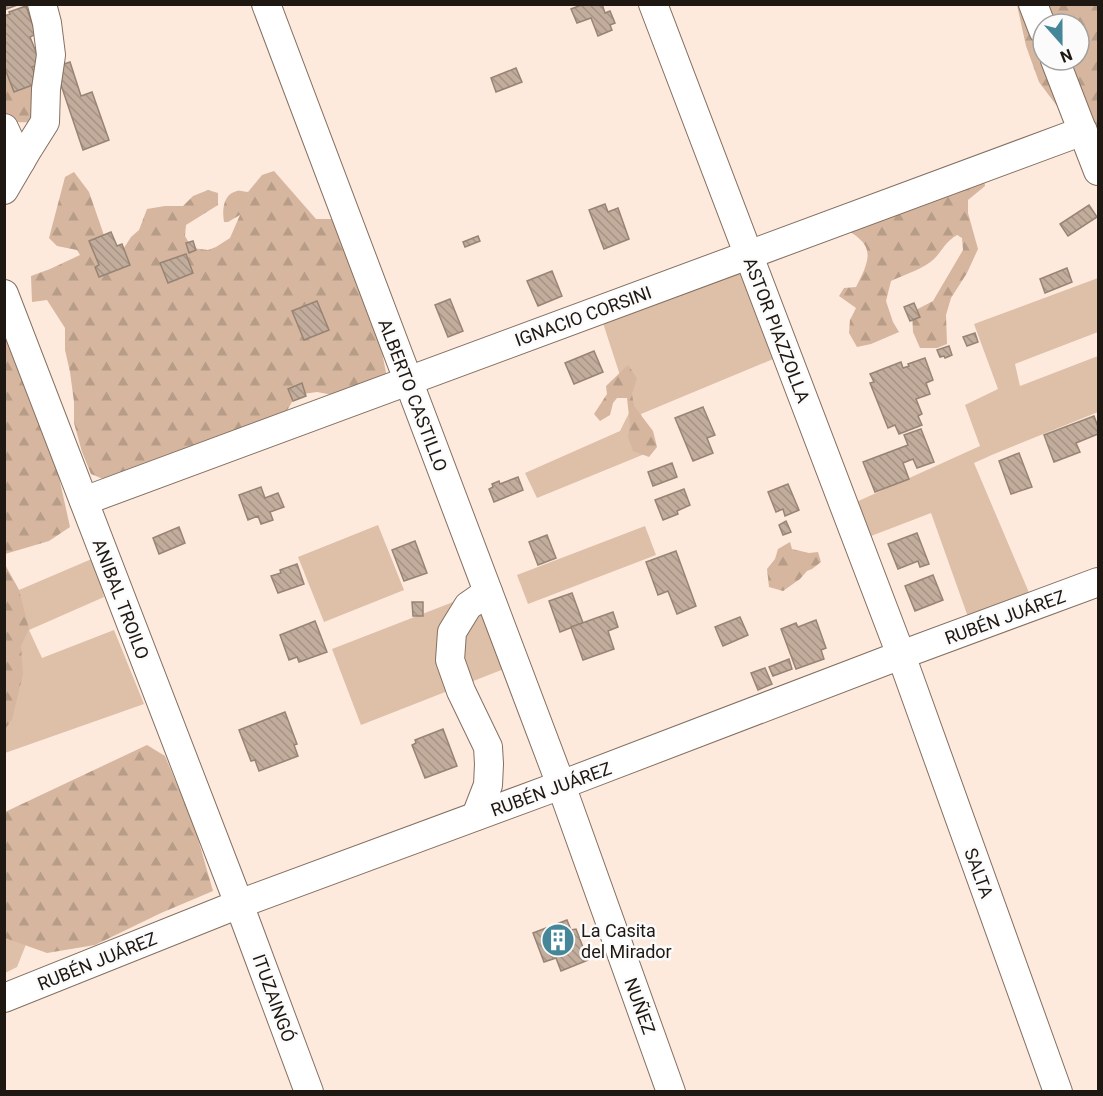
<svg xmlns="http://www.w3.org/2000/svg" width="1103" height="1096" viewBox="0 0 1103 1096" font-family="Roboto,sans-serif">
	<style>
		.green { fill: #debfa7 }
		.forest { fill: url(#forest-firs); fill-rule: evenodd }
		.building { fill: url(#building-back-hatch); stroke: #988474; stroke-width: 1.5 }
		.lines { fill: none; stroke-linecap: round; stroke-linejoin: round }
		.minor-casing { stroke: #847061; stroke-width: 30 }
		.minor { stroke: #fff; stroke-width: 28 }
		.labels { text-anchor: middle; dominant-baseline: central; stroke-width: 5; stroke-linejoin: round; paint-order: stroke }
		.street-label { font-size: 18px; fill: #1f1711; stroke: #fbfbfb }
		.poi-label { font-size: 18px; fill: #1f1711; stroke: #fbfbfb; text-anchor: start }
	</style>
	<defs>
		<pattern id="forest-firs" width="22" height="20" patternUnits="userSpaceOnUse" patternTransform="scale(1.5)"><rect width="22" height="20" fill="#d6b69e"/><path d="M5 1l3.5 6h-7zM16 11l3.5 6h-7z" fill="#b79c87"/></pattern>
		<pattern id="building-back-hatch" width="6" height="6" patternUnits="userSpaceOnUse" patternTransform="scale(1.5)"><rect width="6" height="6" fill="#c2ac9b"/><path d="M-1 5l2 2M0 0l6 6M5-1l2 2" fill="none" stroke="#a69384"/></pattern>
	</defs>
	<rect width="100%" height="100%" fill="#fdeadd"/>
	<g class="green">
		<polygon points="740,265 778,357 641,414 652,451 537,498 525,473 620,431 631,409 602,320"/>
		<polygon points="1098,278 1098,332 1015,364 1020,386 1098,356 1098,412 994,454 974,463 1030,595 968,617 931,513 871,536 854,503 980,446 965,405 998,389 974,324"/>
		<polygon points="378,525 404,590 324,622 298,557"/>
		<polygon points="645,526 656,555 528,604 517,575"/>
		<polygon points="94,558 104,597 29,630 42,658 114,630 144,704 5,753 4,563 19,590"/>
		<polygon points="479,592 509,667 361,725 332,649"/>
		<polygon points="4,823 33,927 17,967 5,973"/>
	</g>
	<g class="forest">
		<path d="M1017,5H1098V161L1039,82L1026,46ZM1043,24H1079V60H1043Z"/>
		<path d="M63,50L66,88L53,91L39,121C27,122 14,125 5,116V53L35,56Z"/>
		<path d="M274,171L316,219H338L371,296L388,383L339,396L317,392L296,395L285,414L108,481L91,474L82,452L74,423V402L70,372L65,350V328L47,300L32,302L31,276L50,269L80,255L77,250L57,246L49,238L65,177L74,172L89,192L106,241L122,251L131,237L139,230L147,209L165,206H183L193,196L208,190L218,193V205L186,225L185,236L192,248L208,250L216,247L230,238L240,215L228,222H224C222,210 223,194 237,191C241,190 245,192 248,192L262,175Z"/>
		<path d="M984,177L985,186L968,200V213L978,249L967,273L951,298L946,315L947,344L937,348H920L913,332L912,312L933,301L963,250L962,238L957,235C944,243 943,250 934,259C924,269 903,275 891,281L886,301L893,322L899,332L871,344L857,347L849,333L850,320L856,308L839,296L844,288L856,287C873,254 874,245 841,226Z"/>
		<polygon points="4,332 55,459 70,527 49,541 5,554"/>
		<polygon points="628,365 637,378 632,394 634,406 653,431 657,447 649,457 633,451 628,437 630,425 627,398 617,398 613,403 610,415 600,421 594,414 607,394 606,386"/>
		<polygon points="790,542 792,549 809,553 818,552 821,562 812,569 807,571 800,579 783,591 769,587 767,569 775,559 778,549"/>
		<polygon points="4,563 19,590 29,629 21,646 23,674 12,720 5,729"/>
		<polygon points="147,745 165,756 194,825 213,891 161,913 95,945 47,953 5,938 5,812"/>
	</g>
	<g class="building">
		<polygon points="4,4 20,4 4,10"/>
		<polygon points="584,4 602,4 605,13 610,11 615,23 610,25 612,30 598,36 591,18 577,23 571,9"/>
		<polygon points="26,6 36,34 30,37 41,64 32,67 38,83 14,92 4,66 4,16 10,14 9,12"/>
		<polygon points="70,62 81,96 92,92 109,140 83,150 55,67"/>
		<polygon points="516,68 522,82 496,92 491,78"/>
		<polygon points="605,204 608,212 618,208 629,239 604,249 589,210"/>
		<polygon points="1089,205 1097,217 1068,236 1060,224"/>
		<polygon points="111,232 117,246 122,244 130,265 99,277 95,267 99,265 89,241"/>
		<polygon points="478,236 480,241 465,247 463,242"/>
		<polygon points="193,241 196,250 189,253 186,243"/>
		<polygon points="186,254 193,273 168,283 160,263"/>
		<polygon points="1067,268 1072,282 1045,293 1040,279"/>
		<polygon points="552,271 562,296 538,306 527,281"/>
		<polygon points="450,299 463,331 448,337 435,305"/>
		<polygon points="317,301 329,330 304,340 292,311"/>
		<polygon points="914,303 920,317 910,321 904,307"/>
		<polygon points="975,333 978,342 967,346 963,337"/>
		<polygon points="949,346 952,355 945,358 944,356 940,357 937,350"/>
		<polygon points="594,351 603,372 574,384 565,363"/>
		<polygon points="925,358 933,380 926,383 930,394 916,399 922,414 918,416 922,425 899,434 895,425 888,428 870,383 874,382 870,374 901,362 903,368 909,366 908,364"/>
		<polygon points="302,383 306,396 293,401 288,389"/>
		<polygon points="703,407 715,435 707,438 713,453 693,461 675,418"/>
		<polygon points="1094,416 1098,427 1098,434 1076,443 1080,452 1054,462 1044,435"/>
		<polygon points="921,429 934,462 917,468 913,459 903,463 909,479 875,492 863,462 908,445 904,435"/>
		<polygon points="1019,453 1032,487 1011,494 999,461"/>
		<polygon points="672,463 677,477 653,486 648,472"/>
		<polygon points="518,477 523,490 494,502 489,489 493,487 492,484 499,481 500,484"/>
		<polygon points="788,484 799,510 785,516 783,509 776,512 768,492"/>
		<polygon points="261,487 265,498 278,493 284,507 270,512 273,520 261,524 258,516 248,520 239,495"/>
		<polygon points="684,489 690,505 677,511 678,514 663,520 655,500"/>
		<polygon points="786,521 791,532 783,535 779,525"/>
		<polygon points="179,527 185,543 159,554 153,538"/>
		<polygon points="917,533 929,564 920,567 918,561 898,569 888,544"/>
		<polygon points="547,535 556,558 538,565 529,542"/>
		<polygon points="415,541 427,573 404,581 392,550"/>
		<polygon points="676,551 696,606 677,614 668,591 658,595 646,562"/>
		<polygon points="297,564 304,584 278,593 271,576 281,573 280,570"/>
		<polygon points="933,575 943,600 915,611 905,586"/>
		<polygon points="572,593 583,623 560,632 549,601"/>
		<polygon points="412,602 423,602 423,616 413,616"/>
		<polygon points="613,612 618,627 608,631 614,649 583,660 571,627"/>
		<polygon points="740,617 748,635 723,646 715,627"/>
		<polygon points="816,620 826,648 821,650 824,659 796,669 781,629 796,623 798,627"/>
		<polygon points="315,621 327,652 299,662 297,657 289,660 280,635"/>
		<polygon points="789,659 792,669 773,676 769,667"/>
		<polygon points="765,668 772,684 758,690 751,673"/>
		<polygon points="285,712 297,744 294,745 298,756 259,771 255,760 251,761 239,730"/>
		<polygon points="443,729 457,766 425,778 412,745 416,743 415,740"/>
		<polygon points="567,920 571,930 576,929 588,960 561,971 556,958 544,962 533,933"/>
	</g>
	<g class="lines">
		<g class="minor-casing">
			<g id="minor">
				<polyline points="266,4 561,785 671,1092"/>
				<polyline points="653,4 901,655 1058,1092"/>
				<polyline points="1033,4 1043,30"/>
				<polyline points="1055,60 1098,171"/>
				<polyline points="4,128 11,143 21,161"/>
				<polyline points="4,190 28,149 45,122 46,89 51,55 47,23 42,4"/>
				<polyline points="4,294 239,904 309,1092"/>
				<polyline points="84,501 1083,131"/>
				<polyline points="476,816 488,785 489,764 488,747 461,691 450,660 452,632 468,606 488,592"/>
				<polyline points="4,998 239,904 561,785 901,655 1098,582"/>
			</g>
		</g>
		<use href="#minor" class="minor"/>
	</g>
	<defs>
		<g id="building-disc" transform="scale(1.725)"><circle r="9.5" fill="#458799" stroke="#fbfbfb"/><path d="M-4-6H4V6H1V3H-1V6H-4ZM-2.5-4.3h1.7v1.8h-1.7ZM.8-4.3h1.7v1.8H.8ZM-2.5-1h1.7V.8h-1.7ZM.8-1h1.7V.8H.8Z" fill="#fff"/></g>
	</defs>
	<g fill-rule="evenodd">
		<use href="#building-disc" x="558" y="940"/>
	</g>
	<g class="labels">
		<g class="street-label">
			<text transform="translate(583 316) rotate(-20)">IGNACIO CORSINI</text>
			<text transform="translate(777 330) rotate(69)">ASTOR PIAZZOLLA</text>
			<text transform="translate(413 395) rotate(69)">ALBERTO CASTILLO</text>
			<text transform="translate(121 599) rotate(69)">ANIBAL TROILO</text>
			<text transform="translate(1005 617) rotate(-20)">RUBÉN JUÁREZ</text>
			<text transform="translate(551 789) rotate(-20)">RUBÉN JUÁREZ</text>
			<text transform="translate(979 873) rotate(70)">SALTA</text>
			<text transform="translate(97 961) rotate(-22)">RUBÉN JUÁREZ</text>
			<text transform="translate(274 998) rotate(70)">ITUZAINGÓ</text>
			<text transform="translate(640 1006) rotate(70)">NUÑEZ</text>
		</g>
		<g class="poi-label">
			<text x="581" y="930">La Casita<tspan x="581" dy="21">del Mirador</tspan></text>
		</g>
	</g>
	<rect width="1103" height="1096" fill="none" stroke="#1f1711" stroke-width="12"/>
	<g transform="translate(1061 42) rotate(159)"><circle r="28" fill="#fbfbfb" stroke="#a3a09d" stroke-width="1.5"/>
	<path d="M0-4.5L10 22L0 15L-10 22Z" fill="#458799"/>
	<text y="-9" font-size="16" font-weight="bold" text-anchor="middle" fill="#1f1711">N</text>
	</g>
</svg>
